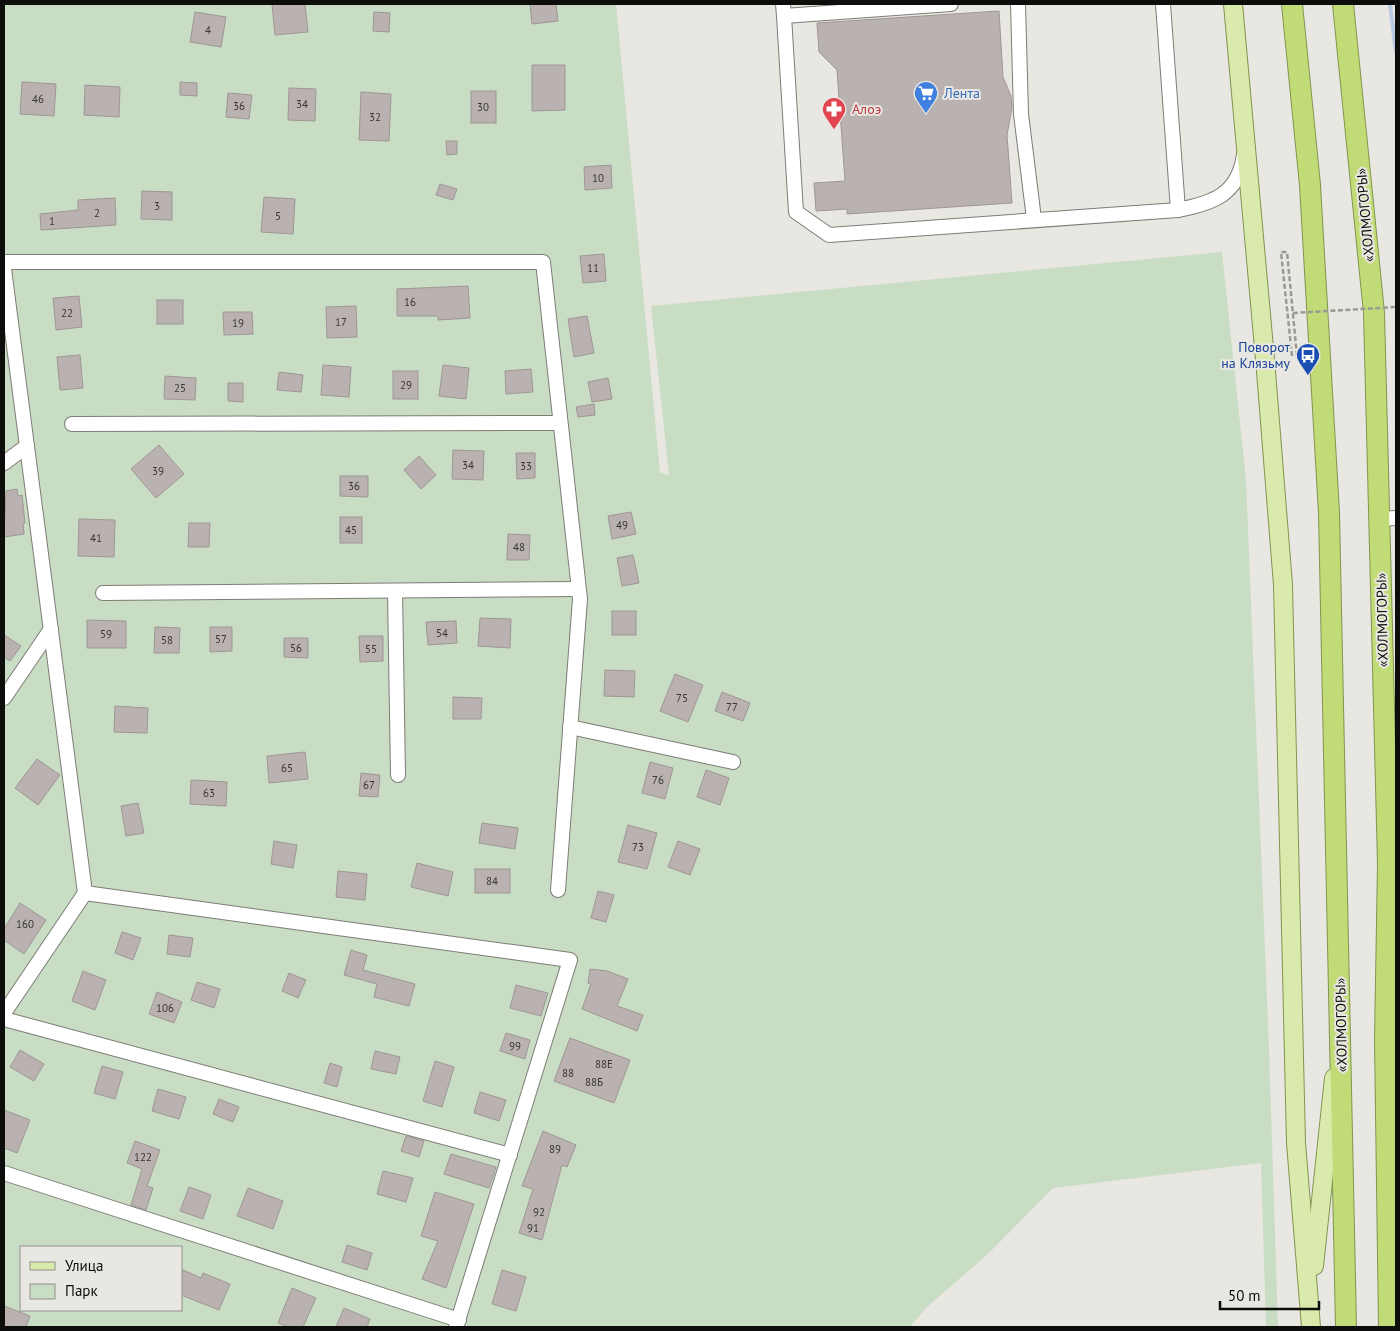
<svg xmlns="http://www.w3.org/2000/svg" width="1400" height="1331" viewBox="0 0 1400 1331" font-family="'PT Sans',sans-serif">
	<style>
		.green { fill: #c9dcc4; fill-rule: evenodd }
		.lines { fill: none; stroke-linecap: round; stroke-linejoin: round }
		.stream { stroke: #bacae4; stroke-width: 4 }
		.building { fill: #b9b2b0; stroke: #9e9795 }
		.minor-casing { stroke: #7d7c76; stroke-width: 16 }
		.major-casing { stroke: #829451; stroke-width: 20 }
		.highway-casing { stroke: #829451; stroke-width: 22 }
		.path { stroke: #9a9994; stroke-width: 2.5; stroke-dasharray: 5 2.5; stroke-linecap: butt }
		.minor { stroke: #fff; stroke-width: 14 }
		.major { stroke: #daeaad; stroke-width: 18 }
		.highway { stroke: #c1dc77; stroke-width: 20 }
		.path-bridge { stroke: #9a9994; stroke-width: 2.5; stroke-dasharray: 5 2.5; stroke-linecap: butt }
		.labels { text-anchor: middle; dominant-baseline: central; stroke-width: 4; stroke-linejoin: round; paint-order: stroke }
		.number-label { font-size: 11px; fill: #383634 }
		.shop-label { font-size: 14px; fill: #366cbe; stroke: #e9e7e1; text-anchor: start }
		.health-label { font-size: 14px; fill: #be3a42; stroke: #e9e7e1; text-anchor: start }
		.street-label { font-size: 14px; fill: #0d0d0b; stroke: #e9e7e1 }
		.transit-label { font-size: 14px; fill: #164399; stroke: #e9e7e1; text-anchor: end }
	</style>
	<rect width="100%" height="100%" fill="#e9e7e1"/>
	<path class="green" d="M4,4H616L660,473L669,475L651,306L1222,252L1246,480L1269,1049L1278,1327H1266L1261,1163L1053,1188L989,1253L926,1308L910,1327H4ZM21,1247H181V1310H21Z"/>
	<g class="lines">
		<polyline class="stream" points="1390,4 1396,53"/>
	</g>
	<g class="building">
		<polygon points="272,4 305,4 308,32 275,35"/>
		<polygon points="530,4 556,4 558,21 532,24"/>
		<polygon points="999,11 1003,77 1011,96 1012,108 1007,135 1012,203 847,214 847,209 816,211 814,183 845,181 837,70 819,52 817,23"/>
		<polygon points="195,12 226,17 221,47 190,42"/>
		<polygon points="374,12 390,13 389,32 373,31"/>
		<polygon points="532,65 565,65 565,110 532,111"/>
		<polygon points="22,82 56,84 54,116 20,114"/>
		<polygon points="180,82 197,83 197,96 180,95"/>
		<polygon points="85,85 120,87 119,117 84,115"/>
		<polygon points="289,88 316,89 315,121 288,120"/>
		<rect x="471" y="91" width="25" height="32"/>
		<polygon points="361,92 391,94 389,141 359,140"/>
		<polygon points="228,93 252,95 249,119 226,117"/>
		<polygon points="446,141 457,141 457,154 447,155"/>
		<polygon points="611,165 612,188 585,190 584,167"/>
		<polygon points="440,184 457,189 453,200 436,195"/>
		<polygon points="142,191 172,192 172,220 141,219"/>
		<polygon points="264,197 295,199 293,234 261,232"/>
		<polygon points="115,198 116,225 41,230 40,214 78,210 78,200"/>
		<polygon points="604,254 606,281 583,283 580,256"/>
		<polygon points="468,286 470,318 438,320 438,316 397,316 397,289"/>
		<polygon points="79,296 82,327 56,330 53,298"/>
		<rect x="157" y="300" width="26" height="24"/>
		<polygon points="356,306 357,337 327,338 326,307"/>
		<polygon points="223,312 252,312 253,334 224,335"/>
		<polygon points="587,316 594,353 574,357 568,319"/>
		<polygon points="80,355 83,388 60,390 57,357"/>
		<polygon points="323,365 351,367 349,397 321,395"/>
		<polygon points="443,365 469,368 466,399 439,396"/>
		<polygon points="531,369 533,392 506,394 505,371"/>
		<rect x="393" y="371" width="25" height="28"/>
		<polygon points="279,372 303,375 301,392 277,390"/>
		<polygon points="165,376 196,378 195,400 164,399"/>
		<polygon points="608,378 612,399 592,402 588,382"/>
		<polygon points="228,383 243,383 243,402 228,401"/>
		<polygon points="594,404 595,415 578,417 576,407"/>
		<polygon points="159,445 184,474 156,498 131,469"/>
		<polygon points="453,450 484,451 483,480 452,479"/>
		<polygon points="516,453 535,453 535,478 517,479"/>
		<polygon points="419,456 436,475 421,489 404,470"/>
		<polygon points="340,476 368,476 368,497 340,496"/>
		<polygon points="17,489 18,496 22,495 25,523 23,523 24,534 4,537 6,491"/>
		<polygon points="631,512 636,534 612,539 608,516"/>
		<rect x="340" y="517" width="22" height="26"/>
		<polygon points="79,519 115,520 114,557 78,556"/>
		<polygon points="189,523 210,523 209,547 188,547"/>
		<polygon points="508,534 530,535 529,560 507,560"/>
		<polygon points="633,555 639,583 622,586 617,558"/>
		<rect x="612" y="611" width="24" height="24"/>
		<polygon points="480,618 511,619 510,648 478,646"/>
		<polygon points="87,620 126,621 126,648 87,648"/>
		<polygon points="456,621 457,643 428,645 426,622"/>
		<polygon points="155,627 180,628 179,653 154,653"/>
		<polygon points="210,627 232,627 232,651 210,652"/>
		<polygon points="4,635 21,646 10,661 4,657"/>
		<polygon points="359,636 383,636 383,661 360,662"/>
		<polygon points="284,638 308,638 308,658 284,657"/>
		<polygon points="605,670 635,671 634,697 604,696"/>
		<polygon points="675,674 703,685 688,722 660,711"/>
		<polygon points="722,692 750,703 743,721 715,711"/>
		<polygon points="453,697 482,698 481,719 453,719"/>
		<polygon points="115,706 148,708 147,733 114,732"/>
		<polygon points="305,752 308,779 269,783 267,756"/>
		<polygon points="37,759 60,775 38,805 15,788"/>
		<polygon points="650,762 673,768 665,799 642,793"/>
		<polygon points="706,770 729,778 720,805 697,797"/>
		<polygon points="361,773 380,775 378,797 359,796"/>
		<polygon points="191,780 227,782 226,806 190,804"/>
		<polygon points="138,803 144,833 126,836 121,806"/>
		<polygon points="482,823 518,828 515,849 479,843"/>
		<polygon points="628,825 657,833 647,869 618,862"/>
		<polygon points="274,841 297,845 293,868 271,864"/>
		<polygon points="678,841 700,849 690,875 668,867"/>
		<polygon points="417,863 453,872 448,896 411,887"/>
		<rect x="475" y="869" width="35" height="24"/>
		<polygon points="338,871 367,874 365,900 336,897"/>
		<polygon points="598,891 614,895 606,922 591,918"/>
		<polygon points="20,903 46,920 24,954 4,940 4,929"/>
		<polygon points="122,932 141,938 133,960 115,953"/>
		<polygon points="169,935 193,938 190,957 167,954"/>
		<polygon points="351,950 367,955 363,970 415,984 409,1006 374,997 377,984 344,975"/>
		<polygon points="590,969 607,971 628,979 617,1006 643,1015 637,1031 582,1009 591,984 588,983"/>
		<polygon points="83,971 106,980 95,1010 72,1001"/>
		<polygon points="289,973 306,980 298,998 282,991"/>
		<polygon points="197,982 220,989 214,1008 191,1000"/>
		<polygon points="516,985 548,993 541,1016 510,1008"/>
		<polygon points="157,992 182,1002 174,1023 149,1014"/>
		<polygon points="506,1033 530,1040 525,1059 500,1051"/>
		<polygon points="570,1038 630,1060 614,1103 554,1081"/>
		<polygon points="20,1050 44,1064 34,1081 10,1067"/>
		<polygon points="375,1051 400,1057 396,1074 371,1069"/>
		<polygon points="435,1061 454,1067 442,1107 423,1101"/>
		<polygon points="330,1063 342,1067 337,1087 324,1083"/>
		<polygon points="102,1066 123,1072 115,1099 94,1093"/>
		<polygon points="158,1089 186,1097 179,1119 152,1111"/>
		<polygon points="480,1092 506,1100 499,1121 474,1113"/>
		<polygon points="219,1099 239,1107 233,1122 213,1114"/>
		<polygon points="4,1110 30,1120 17,1153 4,1148"/>
		<polygon points="543,1131 576,1145 567,1167 562,1165 542,1240 519,1233 533,1189 522,1186"/>
		<polygon points="406,1136 424,1141 419,1157 401,1151"/>
		<polygon points="135,1141 160,1150 147,1186 153,1188 146,1210 131,1205 142,1169 127,1163"/>
		<polygon points="451,1154 496,1167 489,1188 444,1174"/>
		<polygon points="383,1171 413,1178 406,1202 377,1194"/>
		<polygon points="189,1187 211,1195 203,1219 180,1211"/>
		<polygon points="248,1188 283,1201 273,1229 237,1216"/>
		<polygon points="435,1192 474,1204 446,1288 422,1279 438,1241 421,1236"/>
		<polygon points="347,1245 372,1253 367,1270 342,1262"/>
		<polygon points="181,1269 201,1278 203,1273 230,1284 219,1310 181,1295"/>
		<polygon points="502,1270 526,1277 516,1311 492,1304"/>
		<polygon points="292,1288 316,1298 303,1327 288,1327 278,1323"/>
		<polygon points="4,1306 30,1316 26,1327 4,1327"/>
		<polygon points="344,1308 370,1319 367,1327 336,1327"/>
	</g>
	<g class="lines">
		<g class="minor-casing">
			<g id="minor">
				<polyline points="783,4 784,16 951,4"/>
				<polyline points="1018,4 1021,114 1034,219"/>
				<polyline points="1163,4 1178,210"/>
				<path d="M784,16L796,212L829,235L1178,210C1213,203 1238,195 1244,155"/>
				<polyline points="4,262 543,262 580,599 558,890"/>
				<polyline points="4,269 85,893 570,960 456,1327"/>
				<polyline points="72,424 560,423"/>
				<polyline points="4,463 27,446"/>
				<polyline points="1380,519 1396,518"/>
				<polyline points="395,591 398,775"/>
				<polyline points="103,593 578,589"/>
				<polyline points="4,698 51,629"/>
				<polyline points="570,727 733,762"/>
				<polyline points="4,1013 85,893"/>
				<polyline points="4,1019 510,1155"/>
				<polyline points="4,1173 459,1320"/>
			</g>
		</g>
		<g class="major-casing">
			<g id="major">
				<polyline points="1233,4 1265,359 1283,585 1296,1143 1311,1327"/>
				<polyline points="1314,1266 1334,1078"/>
			</g>
		</g>
		<g class="highway-casing">
			<g id="highway">
				<polyline points="1292,4 1310,185 1329,513 1346,1327"/>
				<polyline points="1343,4 1374,313 1388,864 1385,1040 1389,1327"/>
			</g>
		</g>
		<polyline class="path" points="1292,356 1281,252 1287,252 1297,356"/>
		<use href="#minor" class="minor"/>
		<use href="#major" class="major"/>
		<use href="#highway" class="highway"/>
		<polyline class="path-bridge" points="1293,313 1396,307"/>
	</g>
	<defs>
		<g id="supermarket-pin" transform="scale(1.25)"><path d="M0 17L-7.5 6A9.5 9.5 0 1 1 7.5 6Z" fill="#3f7fe0" stroke="#e9e7e1"/><path d="M-6-5.5h2.5l.6 2H6L4.5 2H-2.5L-4.4-4H-6ZM-1.5 3.2a1.3 1.3 0 1 0 .1 0ZM3 3.2a1.3 1.3 0 1 0 .1 0Z" fill="#fff"/></g>
		<g id="pharmacy-pin" transform="scale(1.25)"><path d="M0 17L-7.5 6A9.5 9.5 0 1 1 7.5 6Z" fill="#e0444e" stroke="#e9e7e1"/><path d="M-2-6h4v4h4v4h-4v4h-4v-4h-4v-4h4Z" fill="#fff"/></g>
		<g id="bus-pin" transform="scale(1.25)"><path d="M0 17L-7.5 6A9.5 9.5 0 1 1 7.5 6Z" fill="#1a4fb4" stroke="#e9e7e1"/><path d="M-5-6H5V4H4V6H2V4H-2V6H-4V4H-5ZM-3.5-4V0h7V-4ZM-3.5 1.2v1.5H-2V1.2ZM2 1.2v1.5H3.5V1.2Z" fill="#fff"/></g>
	</defs>
	<g fill-rule="evenodd">
		<use href="#supermarket-pin" x="926" y="93"/>
		<use href="#pharmacy-pin" x="834" y="109"/>
		<use href="#bus-pin" x="1308" y="355"/>
	</g>
	<g class="labels">
		<g class="number-label">
			<text x="208" y="30">4</text>
			<text x="38" y="99">46</text>
			<text x="302" y="104">34</text>
			<text x="239" y="106">36</text>
			<text x="483" y="107">30</text>
			<text x="375" y="117">32</text>
			<text x="598" y="178">10</text>
			<text x="157" y="206">3</text>
			<text x="97" y="213">2</text>
			<text x="278" y="216">5</text>
			<text x="52" y="221">1</text>
			<text x="593" y="268">11</text>
			<text x="410" y="302">16</text>
			<text x="67" y="313">22</text>
			<text x="341" y="322">17</text>
			<text x="238" y="323">19</text>
			<text x="406" y="385">29</text>
			<text x="180" y="388">25</text>
			<text x="468" y="465">34</text>
			<text x="526" y="466">33</text>
			<text x="158" y="471">39</text>
			<text x="354" y="486">36</text>
			<text x="622" y="525">49</text>
			<text x="351" y="530">45</text>
			<text x="96" y="538">41</text>
			<text x="519" y="547">48</text>
			<text x="442" y="633">54</text>
			<text x="106" y="634">59</text>
			<text x="221" y="639">57</text>
			<text x="167" y="640">58</text>
			<text x="296" y="648">56</text>
			<text x="371" y="649">55</text>
			<text x="682" y="698">75</text>
			<text x="732" y="707">77</text>
			<text x="287" y="768">65</text>
			<text x="658" y="780">76</text>
			<text x="369" y="785">67</text>
			<text x="209" y="793">63</text>
			<text x="638" y="847">73</text>
			<text x="492" y="881">84</text>
			<text x="25" y="924">160</text>
			<text x="165" y="1008">106</text>
			<text x="515" y="1046">99</text>
			<text x="604" y="1064">88Е</text>
			<text x="568" y="1073">88</text>
			<text x="594" y="1082">88Б</text>
			<text x="555" y="1149">89</text>
			<text x="143" y="1157">122</text>
			<text x="539" y="1212">92</text>
			<text x="533" y="1228">91</text>
		</g>
		<g class="shop-label">
			<text x="944" y="93">Лента</text>
		</g>
		<g class="health-label">
			<text x="852" y="109">Алоэ</text>
		</g>
		<g class="street-label">
			<text transform="translate(1365 215) rotate(-95)">«ХОЛМОГОРЫ»</text>
			<text transform="translate(1382 620) rotate(-91)">«ХОЛМОГОРЫ»</text>
			<text transform="translate(1341 1025) rotate(-91)">«ХОЛМОГОРЫ»</text>
		</g>
		<g class="transit-label">
			<text x="1290" y="347">Поворот<tspan x="1290" dy="16">на Клязьму</tspan></text>
		</g>
	</g>
	<rect width="1400" height="1331" fill="none" stroke="#0d0d0b" stroke-width="10"/>
	<rect x="20" y="1246" width="162" height="65" fill="#e9e7e1" stroke="#91908b"/>
	<rect x="30" y="1262" width="25" height="8" fill="#daeaad" stroke="#91908b"/>
	<text x="65" y="1271" font-size="15" fill="#0d0d0b">Улица</text>
	<rect x="30" y="1284" width="25" height="15" fill="#c9dcc4" stroke="#91908b"/>
	<text x="65" y="1296" font-size="15" fill="#0d0d0b">Парк</text>
	<path d="M1220 1301v8h99v-8" fill="none" stroke="#0d0d0b" stroke-width="2.5"/>
	<text x="1228" y="1301" font-size="15" fill="#0d0d0b" stroke="#e9e7e1" stroke-width="4" paint-order="stroke">50 m</text>
</svg>
